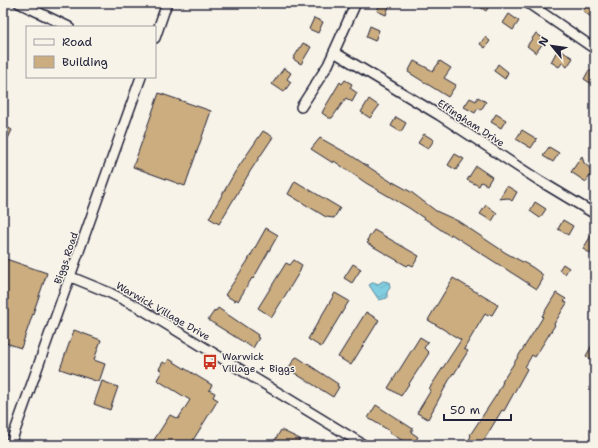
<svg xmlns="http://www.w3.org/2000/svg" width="598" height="448" viewBox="0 0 598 448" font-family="'Shantell Sans',sans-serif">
  <defs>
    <pattern id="water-waves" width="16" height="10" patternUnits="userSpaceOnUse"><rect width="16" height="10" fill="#81cee0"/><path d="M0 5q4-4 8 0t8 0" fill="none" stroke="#6fb1c1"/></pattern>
  </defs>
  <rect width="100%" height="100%" fill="#f7f3e8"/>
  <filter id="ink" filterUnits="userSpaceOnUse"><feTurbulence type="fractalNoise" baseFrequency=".025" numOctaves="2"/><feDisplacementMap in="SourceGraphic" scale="8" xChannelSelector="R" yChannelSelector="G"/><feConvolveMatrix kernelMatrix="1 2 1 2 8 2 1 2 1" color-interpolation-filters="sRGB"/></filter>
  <g filter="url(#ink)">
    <!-- water -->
    <polygon fill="url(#water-waves)" stroke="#5b899e" points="383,281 389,282 390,288 387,292 387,298 379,300 369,285 374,282 378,284"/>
    <!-- building -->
    <g fill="#cbad7f" stroke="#22223b">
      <polygon points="380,3 390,3 386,15 377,11"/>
      <polygon points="474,3 491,3 486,11"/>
      <polygon points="589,3 595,7 595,20 583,11"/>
      <polygon points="509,14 519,21 513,30 503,23"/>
      <polygon points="314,18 323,22 318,33 309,29"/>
      <polygon points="370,26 379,30 375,41 366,37"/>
      <polygon points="536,33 545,40 536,53 527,46"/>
      <polygon points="485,37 490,41 485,48 480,44"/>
      <polygon points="303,43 311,47 301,64 293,59"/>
      <polygon points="558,49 573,58 567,67 562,63 559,67 551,62"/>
      <polygon points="414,61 433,71 440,61 451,68 444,78 456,85 448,97 408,72"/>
      <polygon points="498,64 508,72 505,79 494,71"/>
      <polygon points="284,68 291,73 287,79 291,82 284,92 272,84"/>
      <polygon points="589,70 595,74 595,86 584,79"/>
      <polygon points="345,80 352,84 350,88 357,93 352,102 346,98 332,118 329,118 322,113 324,109 340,82 342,84"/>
      <polygon points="159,93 211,111 185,186 133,167"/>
      <polygon points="478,97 486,102 481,110 478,108 475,113 464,107 470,98 476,101"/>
      <polygon points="369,99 379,106 370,118 361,112"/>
      <polygon points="496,114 506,120 501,128 491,122"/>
      <polygon points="396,117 406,123 401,132 391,126"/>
      <polygon points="3,125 12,130 3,149"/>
      <polygon points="522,130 537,139 531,148 516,139"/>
      <polygon points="263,131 273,137 251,170 219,224 209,218 235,172"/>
      <polygon points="424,134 434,140 428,149 418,143"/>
      <polygon points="320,138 352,156 393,183 393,182 411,192 436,211 458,221 506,253 532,267 543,275 541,278 543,279 537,289 462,241 451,234 450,236 409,208 366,183 334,161 333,163 311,149"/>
      <polygon points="549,147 559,153 553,162 543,156"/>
      <polygon points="455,154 464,159 456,170 448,165"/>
      <polygon points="582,156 584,163 593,171 586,182 571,172"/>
      <polygon points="476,166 492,177 487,185 481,182 479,186 467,180"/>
      <polygon points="295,181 340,208 334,218 326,217 288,194"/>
      <polygon points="507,186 517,192 512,201 508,198 499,199"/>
      <polygon points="535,202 546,209 540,218 530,211"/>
      <polygon points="486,205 497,213 492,221 480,214"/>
      <polygon points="563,220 573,226 568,235 558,229"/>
      <polygon points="266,228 278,235 253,279 252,278 238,301 236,299 235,301 225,295 247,262"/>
      <polygon points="595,229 595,256 583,249"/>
      <polygon points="374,230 419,256 413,266 409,264 407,266 367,243 369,241 367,240"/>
      <polygon points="3,258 47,273 21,348 3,342"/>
      <polygon points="294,260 302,265 300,271 272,317 258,308 286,263 290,265"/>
      <polygon points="353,264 361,269 352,283 344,278"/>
      <polygon points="563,264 569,268 565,274 559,270"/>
      <polygon points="453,278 498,305 492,315 489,314 488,316 485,314 464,349 468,351 454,374 453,373 428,419 417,413 431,390 429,389 461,340 428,320"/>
      <polygon points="335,293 349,301 321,347 308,339"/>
      <polygon points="556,293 566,299 564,301 567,303 554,324 555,325 535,357 532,355 525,367 527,369 504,411 502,410 481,445 466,445 471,436 470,435 497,394 503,382 502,382 540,322 543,317 542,316"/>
      <polygon points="218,308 258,335 257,337 259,338 253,348 208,320 215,310 216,311"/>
      <polygon points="366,312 379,320 351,365 338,357"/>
      <polygon points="74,330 101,340 94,360 105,364 99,382 60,369"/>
      <polygon points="420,337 428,342 424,348 429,353 401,396 388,388"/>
      <polygon points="595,340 595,362 586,356"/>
      <polygon points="297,357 338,384 337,386 339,387 333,397 288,369 295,358"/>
      <polygon points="169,359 212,385 209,390 215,393 213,397 218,400 190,445 156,445 152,443 170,415 178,419 190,400 157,380 162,371 159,369 163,362 166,364"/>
      <polygon points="102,381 118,387 110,410 94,404"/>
      <polygon points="376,405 413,429 411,432 418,437 413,445 410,445 390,433 390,431 368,418"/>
      <polygon points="281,430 300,439 296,445 272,445"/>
    </g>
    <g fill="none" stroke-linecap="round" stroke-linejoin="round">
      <defs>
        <g id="minor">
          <polyline points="19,3 69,27"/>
          <polyline points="528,3 595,49"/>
          <polyline points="155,38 167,3"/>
          <polyline points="334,52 439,115 540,181 595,214"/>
          <polyline points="301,107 328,65 356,3"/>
          <polyline points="71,277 110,293 138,307 364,445"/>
          <polyline points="10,445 141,77"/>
        </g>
      </defs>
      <!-- minor casing -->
      <use href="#minor" stroke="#22223b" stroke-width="12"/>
      <!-- minor -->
      <use href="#minor" stroke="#f7f3e8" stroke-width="9"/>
    </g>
  </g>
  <!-- icons -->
  <defs>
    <symbol id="bus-bare" viewBox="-9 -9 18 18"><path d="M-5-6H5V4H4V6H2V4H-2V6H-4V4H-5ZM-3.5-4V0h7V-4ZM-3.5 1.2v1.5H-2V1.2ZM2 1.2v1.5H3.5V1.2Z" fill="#c8321e" stroke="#f7f3e8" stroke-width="2.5" paint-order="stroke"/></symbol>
  </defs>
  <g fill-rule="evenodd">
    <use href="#bus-bare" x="199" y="351" width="22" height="22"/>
  </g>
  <g text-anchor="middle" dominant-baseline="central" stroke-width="3" stroke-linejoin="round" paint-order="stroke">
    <!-- street labels -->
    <g font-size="10" fill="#22223b" stroke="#f7f3e8">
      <text transform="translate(471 123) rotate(33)">Effingham Drive</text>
      <text transform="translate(66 258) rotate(-71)">Biggs Road</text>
      <text transform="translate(163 311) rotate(30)">Warwick Village Drive</text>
    </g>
    <!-- poi labels -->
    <g font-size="10" fill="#22223b" stroke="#f7f3e8" text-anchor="start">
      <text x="222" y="356">Warwick<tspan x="222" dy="12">Village + Biggs</tspan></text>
    </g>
  </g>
  <!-- margin -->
  <rect width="598" height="448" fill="none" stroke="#f7f3e8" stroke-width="16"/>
  <rect x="8" y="8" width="582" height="432" fill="none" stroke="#22223b" stroke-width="1.5" filter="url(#ink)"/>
  <!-- legend -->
  <rect x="26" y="26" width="130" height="52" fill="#f7f3e8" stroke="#a29fa3"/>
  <rect x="34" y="39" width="20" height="6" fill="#f7f3e8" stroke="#a29fa3"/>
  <text x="62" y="46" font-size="12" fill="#22223b">Road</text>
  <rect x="34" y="56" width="20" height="12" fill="#cbad7f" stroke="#a29fa3"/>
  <text x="62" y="66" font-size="12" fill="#22223b">Building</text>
  <!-- north arrow -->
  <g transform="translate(552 46) rotate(299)" stroke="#f7f3e8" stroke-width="3" paint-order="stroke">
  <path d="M0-3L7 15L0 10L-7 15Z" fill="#22223b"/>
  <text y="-6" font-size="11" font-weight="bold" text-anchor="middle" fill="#22223b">N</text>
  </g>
  <!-- scale -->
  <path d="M444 414v6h67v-6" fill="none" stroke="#22223b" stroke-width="2"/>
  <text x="450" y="414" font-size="12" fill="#22223b" stroke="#f7f3e8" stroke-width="3" paint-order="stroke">50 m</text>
</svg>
